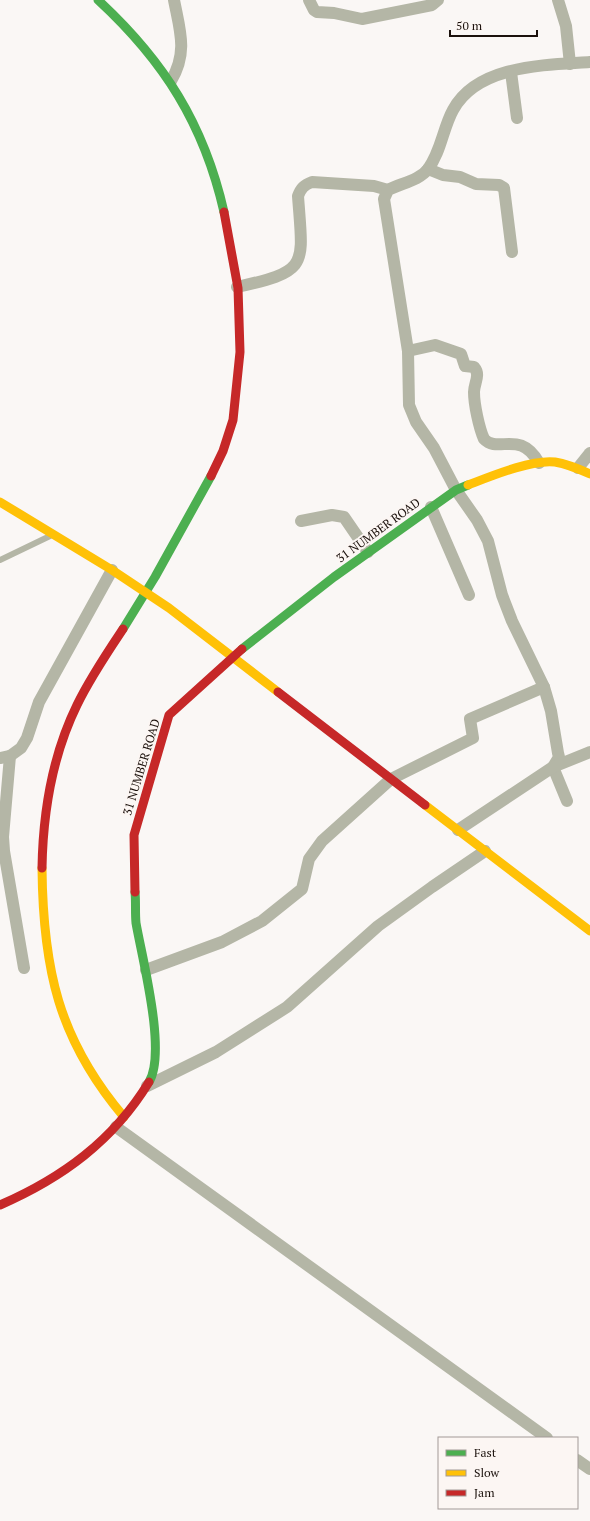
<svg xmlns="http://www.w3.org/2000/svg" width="590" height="1521" viewBox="0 0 590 1521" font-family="'PT Serif',serif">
  <rect width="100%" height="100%" fill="#faf7f5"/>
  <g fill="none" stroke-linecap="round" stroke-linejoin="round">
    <!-- lane -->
    <polyline stroke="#b4b6a6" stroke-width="6" points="0,560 50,536"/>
    <!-- street -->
    <g stroke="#b4b6a6" stroke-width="12">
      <polyline points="309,0 314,10 317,12 334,13 362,19 432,5 438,0"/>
      <polyline points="558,0 566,26 570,64"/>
      <polyline points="511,72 517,118"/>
      <path d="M171 81C188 52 180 31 174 0"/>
      <polyline points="428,169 443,175 460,177 476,184 499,185 504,188 512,252"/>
      <path d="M237 287C310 271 303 266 298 196 301 188 304 185 312 182L374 186 388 190"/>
      <path d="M408 351 435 345 461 354 465 366 474 367C481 375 474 383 474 392 474 404 479 428 484 439 498 454 520 429 539 463"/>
      <polyline points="578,468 590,453"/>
      <polyline points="431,507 469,595"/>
      <polyline points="301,521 332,515 344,517 368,552"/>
      <polyline points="10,756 3,837 4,851 24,968"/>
      <polyline points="0,758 10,756 21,748 27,738 39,702 112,570"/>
      <path d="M567 801 553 767 559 757 558 753 551 711 544 687 512 621 502 595 488 541 477 520 456 490 434 448 416 422 409 405 408 351 384 199 388 190C401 183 419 181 428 169 441 152 443 128 453 110 477 65 545 65 590 62"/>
      <polyline points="458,830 553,767 590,752"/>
      <polyline points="146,970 222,942 262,921 302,889 309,859 322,841 391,779 473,738 470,719 544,687"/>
      <polyline points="147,1086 216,1052 287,1007 378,926 432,887 485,851"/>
      <polyline points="116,1127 547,1438"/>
      <polyline points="577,1460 590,1469"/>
    </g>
    <!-- fast -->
    <g stroke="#4caf50" stroke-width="9">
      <path d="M98 0C164 61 204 124 224 212"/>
      <polyline points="123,629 155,577 211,476"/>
      <polyline points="242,649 334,577 456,490 468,485"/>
      <path d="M135 892C136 902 135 913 136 923 142 958 167 1052 149 1082"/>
    </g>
    <!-- slow -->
    <g stroke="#ffc107" stroke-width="9">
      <path d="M468 485C489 477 532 459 555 462 567 464 579 469 590 474"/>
      <polyline points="0,502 112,570 169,608 278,692"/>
      <polyline points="425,805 590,931"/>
      <path d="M42 868C43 968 58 1039 124 1117"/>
    </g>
    <!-- jam -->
    <g stroke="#c62828" stroke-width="9">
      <polyline points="211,476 223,451 233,420 240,352 238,288 224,212"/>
      <polyline points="278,692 425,805"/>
      <path d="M42 868C43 811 52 756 77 705 90 678 107 653 123 629"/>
      <polyline points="135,892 134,835 169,715 242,649"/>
      <path d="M0 1205C62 1178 113 1141 149 1082"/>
    </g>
  </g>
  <g text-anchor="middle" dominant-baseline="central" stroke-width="4" stroke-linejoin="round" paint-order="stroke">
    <!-- street labels -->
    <g font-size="12" fill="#1b110c" stroke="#fcf6f3">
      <text transform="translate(378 530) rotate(-36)">31 NUMBER ROAD</text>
      <text transform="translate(141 767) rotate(-73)">31 NUMBER ROAD</text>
    </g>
  </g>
  <!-- legend -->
  <rect x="438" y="1437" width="140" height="72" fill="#fcf6f3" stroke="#a29a97"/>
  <rect x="446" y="1450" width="20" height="6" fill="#4caf50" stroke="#a29a97"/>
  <text x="474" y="1457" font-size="12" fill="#1b110c">Fast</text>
  <rect x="446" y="1470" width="20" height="6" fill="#ffc107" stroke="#a29a97"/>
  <text x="474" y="1477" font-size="12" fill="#1b110c">Slow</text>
  <rect x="446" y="1490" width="20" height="6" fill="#c62828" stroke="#a29a97"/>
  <text x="474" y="1497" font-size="12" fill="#1b110c">Jam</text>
  <!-- scale -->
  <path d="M450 30v6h87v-6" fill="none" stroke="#1b110c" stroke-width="2"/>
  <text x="456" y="30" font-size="12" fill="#1b110c" stroke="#fcf6f3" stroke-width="3" paint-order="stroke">50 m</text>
</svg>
